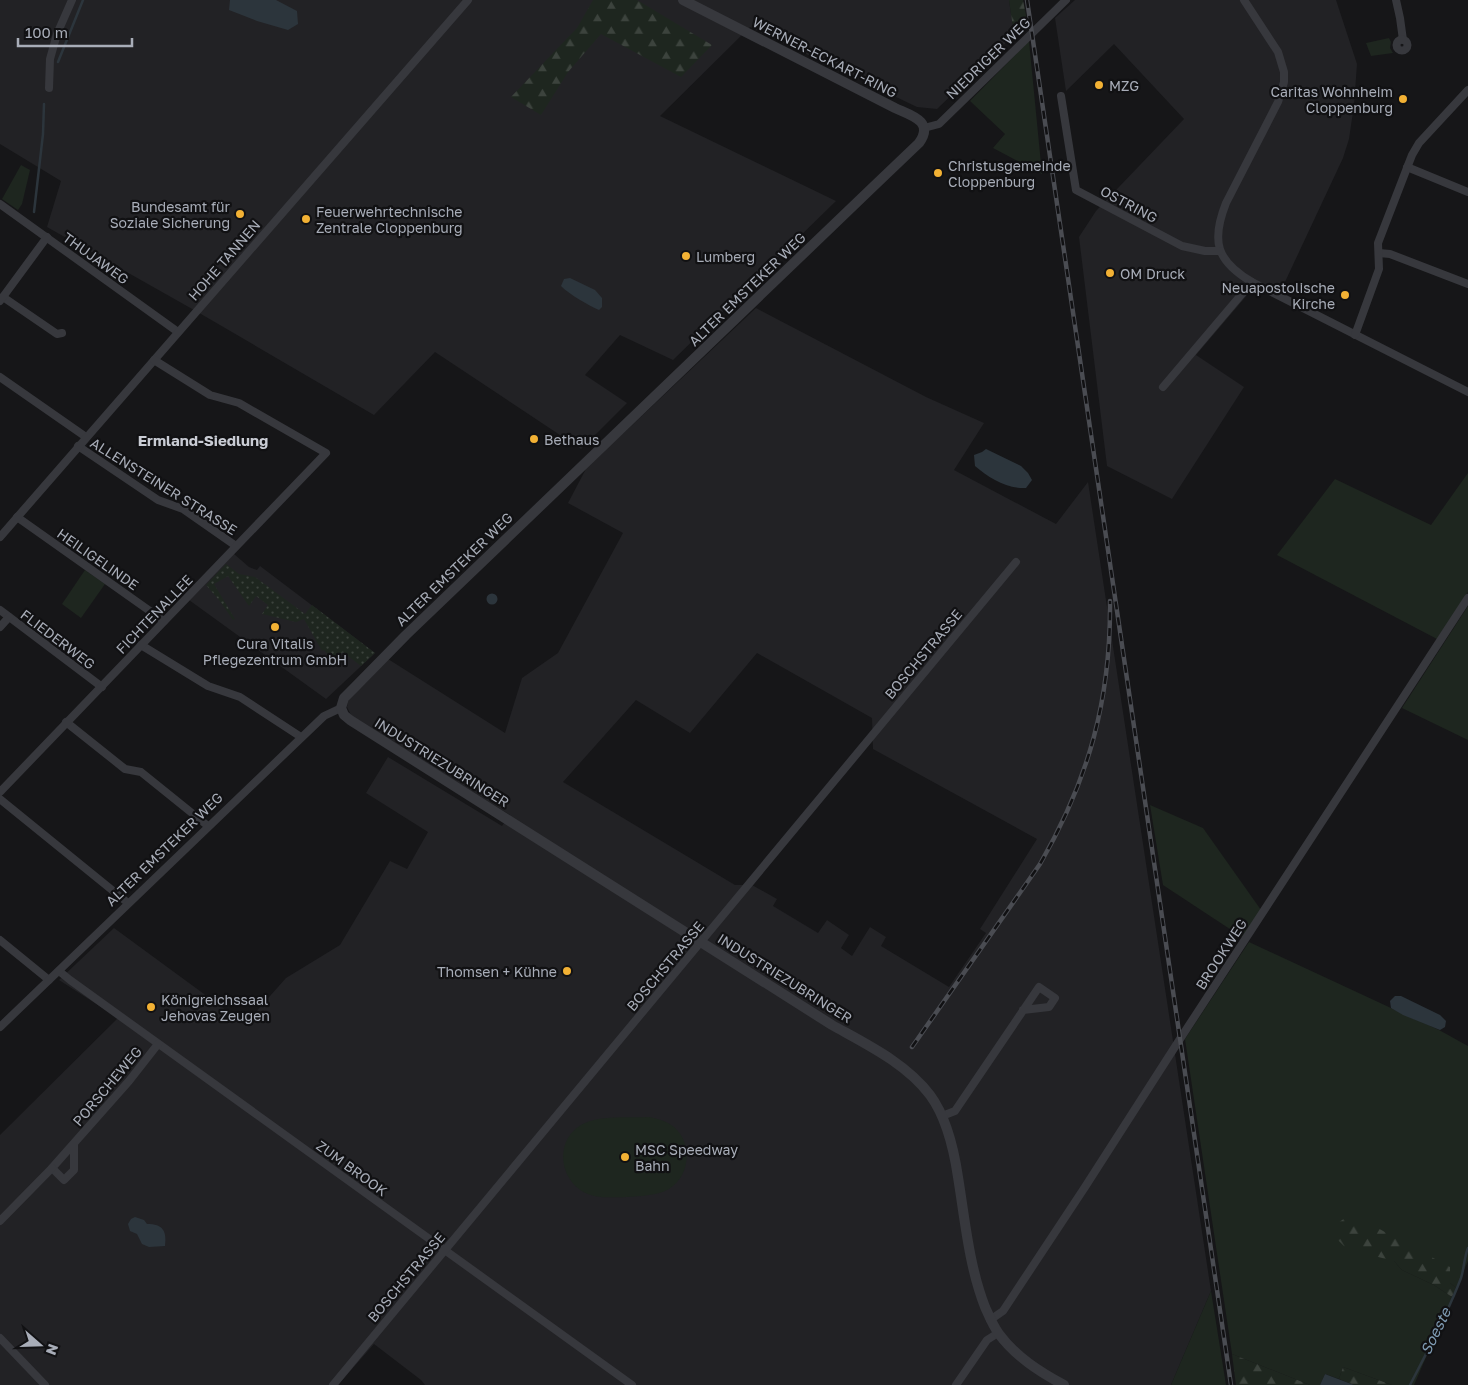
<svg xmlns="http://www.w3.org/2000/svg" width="1468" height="1385" viewBox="0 0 1468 1385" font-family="'Golos Text',sans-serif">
  <defs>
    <pattern id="forest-firs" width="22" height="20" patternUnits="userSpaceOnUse" patternTransform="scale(1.25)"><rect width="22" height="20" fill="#1e261f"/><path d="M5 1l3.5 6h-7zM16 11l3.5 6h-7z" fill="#3c433d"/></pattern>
    <pattern id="garden-dots" width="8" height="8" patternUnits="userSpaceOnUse" patternTransform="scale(1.25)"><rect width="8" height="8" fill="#1e261f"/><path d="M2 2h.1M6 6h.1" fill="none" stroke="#3c433d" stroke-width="1.8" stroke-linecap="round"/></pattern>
  </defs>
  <rect width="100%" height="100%" fill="#161618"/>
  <!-- built -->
  <g fill="#222225" fill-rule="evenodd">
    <polygon points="0,0 1009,0 1014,35 937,109 917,107 750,27 660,116 836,201 673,360 620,335 585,375 627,403 581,449 435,352 374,415 201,314 47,227 61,181 0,144"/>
    <polygon points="1075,0 1336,0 1357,64 1354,105 1349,139 1343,158 1277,299 1254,287 1196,355 1244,387 1172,499 1107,466 1079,237 1096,211 1184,119 1114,44 1066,91 1055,18"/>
    <path d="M756 308 926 397 984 423 954 470 1056 524 1088 482 1211 1291 1171 1385H425L421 1380 374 1344 338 1385H0V1135L118 1018 59 980 114 928 245 1024 286 978 340 945 390 861 407 869 428 832 366 793 388 757 502 826 510 815 352 717 347 707 349 697 388 659 505 733 522 678 558 653 623 533 568 503 588 465 629 428ZM757 653 872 718 873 749 1037 839 980 929 986 933 949 987 881 946 886 937 870 927 852 956 841 948 849 935 827 920 818 933 773 906 777 899 752 885H735L563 782 636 700 690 733Z"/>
    <polygon points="234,554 249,567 257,570 260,566 375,653 326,699 189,600"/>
  </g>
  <!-- green -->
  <g fill="#1e261f">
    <polygon points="1389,38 1391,42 1390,48 1393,53 1371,56 1366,43"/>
    <polygon points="1029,41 1042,174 993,148 1005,134 970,101"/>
    <polygon points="21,165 30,170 22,204 18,210 2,199"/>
    <polygon points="1468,473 1468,592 1437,639 1277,555 1335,479 1431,525"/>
    <polygon points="85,570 105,584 81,618 62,604"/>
    <polygon points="1468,606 1468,740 1402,708"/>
    <polygon points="1150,805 1203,828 1261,910 1242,937 1163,885"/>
    <path d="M1249 942 1391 1008C1407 1017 1423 1022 1439 1030 1449 1035 1458 1041 1468 1046V1261L1456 1288 1450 1283 1394 1261 1402 1270 1434 1285 1452 1297 1414 1385H1392L1343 1367 1339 1379 1325 1374 1320 1385H1310L1232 1354 1185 1039Z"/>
    <path d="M649 1117C658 1119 667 1121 674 1127 694 1144 690 1180 665 1191 653 1197 615 1198 601 1197 560 1194 549 1139 585 1123 602 1115 630 1118 649 1117Z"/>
    <polygon points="1211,1291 1226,1385 1171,1385"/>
  </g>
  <!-- forest -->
  <g fill="url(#forest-firs)">
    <polygon points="593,0 637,0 712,45 681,77 601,34 568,72 541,115 511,97 577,28"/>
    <polygon points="1009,0 1023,0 1027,21 1014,35"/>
    <polygon points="1345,1218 1372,1225 1450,1267 1450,1283 1456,1288 1452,1297 1434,1285 1402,1270 1394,1261 1347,1249 1332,1234 1335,1225"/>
    <polygon points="1232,1354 1310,1385 1236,1385"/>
    <polygon points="1343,1367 1392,1385 1354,1385 1339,1379"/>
  </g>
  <!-- garden -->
  <polygon fill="url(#garden-dots)" points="226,564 239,574 255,577 305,614 312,605 375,653 361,666 343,652 334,661 324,650 322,651 304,619 296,622 262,614 268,605 256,596 249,606 228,576 214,584 235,619 233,620 219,600 206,585"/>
  <!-- water -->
  <g fill="#2c353c">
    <polygon points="230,0 276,0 297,11 298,24 288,30 257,21 229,10"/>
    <path d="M570 278 595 290 602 298V307L599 310C588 305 570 295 561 286L564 279Z"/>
    <path d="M986 449 1021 466 1028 473 1032 480 1026 488C1007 489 989 478 975 466L974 455 982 452Z"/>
    <circle cx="492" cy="599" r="5.5"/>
    <polygon points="1395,996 1401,996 1440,1015 1446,1021 1445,1027 1440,1030 1403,1015 1391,1008 1390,1001"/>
    <path d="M135 1217 144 1220 147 1224C163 1224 167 1231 165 1246L149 1247 142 1244 137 1234 130 1231 128 1224 131 1219Z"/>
    <polygon points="1325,1374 1354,1385 1320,1385"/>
  </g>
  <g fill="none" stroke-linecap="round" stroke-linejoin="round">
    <!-- stream -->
    <g stroke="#2c353c" stroke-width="2.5">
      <polyline points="58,62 83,0"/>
      <polyline points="34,212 43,134 44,104"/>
      <path d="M1410 1385C1428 1350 1447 1315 1461 1278 1464 1269 1464 1258 1468 1248"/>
    </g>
    <!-- minor -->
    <g stroke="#37383d" stroke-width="8">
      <path d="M1244 0 1278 52 1284 72V82L1278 102 1226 203C1211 241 1216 261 1252 282L1468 392"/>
      <polyline points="1396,0 1400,18 1403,40"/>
      <circle cx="1402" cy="45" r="5.5"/>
      <polyline points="49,88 50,59 57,34 72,0"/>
      <polyline points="1061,96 1076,190 1182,246 1205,251 1219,251"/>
      <polyline points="924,128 939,124 1066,0"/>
      <polyline points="1407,167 1468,192"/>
      <polyline points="0,204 178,332"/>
      <polyline points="1379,253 1390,254 1468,284"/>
      <polyline points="3,297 57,334 62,333"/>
      <polyline points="0,301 47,237"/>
      <polyline points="1355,335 1379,269 1378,243 1412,155 1419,143 1468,90"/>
      <polyline points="0,377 86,437"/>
      <polyline points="1163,387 1252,282"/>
      <polyline points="78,446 158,500 183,509 236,546"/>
      <polyline points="17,517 164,621"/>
      <polyline points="0,537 468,0"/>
      <polyline points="0,610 102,687"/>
      <polyline points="0,627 9,617"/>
      <polyline points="141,645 208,686 240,697 301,737"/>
      <polyline points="66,722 125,769 141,772 208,826"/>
      <polyline points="0,792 326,453 239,403 210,395 154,360"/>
      <polyline points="0,799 128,903"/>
      <polyline points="0,940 49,980"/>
      <polyline points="59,971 70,980 632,1385"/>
      <polyline points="0,1027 324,716 341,708"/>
      <polyline points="942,1116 955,1111 1039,987 1055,998 1049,1007 1023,1010"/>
      <polyline points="74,1144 74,1170 64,1180 52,1168 129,1081 158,1044"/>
      <polyline points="0,1221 52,1168"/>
      <polyline points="990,1320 1003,1311 1085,1187 1180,1039 1468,598"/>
      <polyline points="0,1338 45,1385"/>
      <polyline points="333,1385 1016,562"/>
      <polyline points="956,1385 987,1340 998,1333"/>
    </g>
    <!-- tertiary -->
    <path stroke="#37383d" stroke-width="10" d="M683 0 895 108C910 115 935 121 919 143L875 185 406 635 353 689 344 698 341 708 344 715 350 720 832 1025C866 1044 906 1063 930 1095 947 1118 954 1150 958 1177 965 1220 969 1266 985 1307 989 1316 993 1326 999 1334 1016 1357 1040 1372 1064 1385"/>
    <defs>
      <g id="rail">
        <polyline points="1027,0 1231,1385"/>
        <path d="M912 1047 1040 864C1089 779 1111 699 1110 601"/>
      </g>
    </defs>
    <!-- rail casing -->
    <use href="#rail" stroke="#4a4c52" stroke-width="4.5"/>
    <!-- rail -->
    <use href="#rail" stroke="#111113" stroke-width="2.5" stroke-dasharray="8" stroke-linecap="butt"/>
  </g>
  <!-- markers -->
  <g fill="#f2b134" stroke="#111113" stroke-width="2">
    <circle cx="1099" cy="85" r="5"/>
    <circle cx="1403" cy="99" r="5"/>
    <circle cx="938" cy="173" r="5"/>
    <circle cx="240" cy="214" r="5"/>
    <circle cx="306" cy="219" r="5"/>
    <circle cx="686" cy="256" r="5"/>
    <circle cx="1110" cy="273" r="5"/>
    <circle cx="1345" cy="295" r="5"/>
    <circle cx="534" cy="439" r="5"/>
    <circle cx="275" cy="627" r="5"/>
    <circle cx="567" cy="971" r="5"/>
    <circle cx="151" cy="1007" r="5"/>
    <circle cx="625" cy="1157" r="5"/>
  </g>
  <g text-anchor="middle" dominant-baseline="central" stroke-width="4.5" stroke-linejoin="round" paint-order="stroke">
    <!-- street labels -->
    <g font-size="14" fill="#a8adb8" stroke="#111113">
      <text transform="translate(825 57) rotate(27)">WERNER-ECKART-RING</text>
      <text transform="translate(988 58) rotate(-44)">NIEDRIGER WEG</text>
      <text transform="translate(1129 204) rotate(28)">OSTRING</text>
      <text transform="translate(96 258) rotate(36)">THUJAWEG</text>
      <text transform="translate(224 260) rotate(-49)">HOHE TANNEN</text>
      <text transform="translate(747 289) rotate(-44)">ALTER EMSTEKER WEG</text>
      <text transform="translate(164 486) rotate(32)">ALLENSTEINER STRASSE</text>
      <text transform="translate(98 559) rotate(35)">HEILIGELINDE</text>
      <text transform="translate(454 569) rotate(-44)">ALTER EMSTEKER WEG</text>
      <text transform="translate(154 614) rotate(-46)">FICHTENALLEE</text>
      <text transform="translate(58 639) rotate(37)">FLIEDERWEG</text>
      <text transform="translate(923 654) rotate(-50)">BOSCHSTRASSE</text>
      <text transform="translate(442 762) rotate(32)">INDUSTRIEZUBRINGER</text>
      <text transform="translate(164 849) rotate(-44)">ALTER EMSTEKER WEG</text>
      <text transform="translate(1221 954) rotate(-57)">BROOKWEG</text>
      <text transform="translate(665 966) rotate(-50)">BOSCHSTRASSE</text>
      <text transform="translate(785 978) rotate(32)">INDUSTRIEZUBRINGER</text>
      <text transform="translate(107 1086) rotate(-50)">PORSCHEWEG</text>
      <text transform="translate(352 1168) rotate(36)">ZUM BROOK</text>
      <text transform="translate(406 1277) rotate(-50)">BOSCHSTRASSE</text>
    </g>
    <!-- poi labels -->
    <g font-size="14" fill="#a8adb8" stroke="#111113" text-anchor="start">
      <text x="1109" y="85">MZG</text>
      <text x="1393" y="91" text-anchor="end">Caritas Wohnheim<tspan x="1393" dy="16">Cloppenburg</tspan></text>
      <text x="948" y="165">Christusgemeinde<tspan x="948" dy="16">Cloppenburg</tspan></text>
      <text x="230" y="206" text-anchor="end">Bundesamt für<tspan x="230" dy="16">Soziale Sicherung</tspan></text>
      <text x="316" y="211">Feuerwehrtechnische<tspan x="316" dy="16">Zentrale Cloppenburg</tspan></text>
      <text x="696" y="256">Lumberg</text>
      <text x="1120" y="273">OM Druck</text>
      <text x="1335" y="287" text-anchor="end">Neuapostolische<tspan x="1335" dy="16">Kirche</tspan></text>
      <text x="544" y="439">Bethaus</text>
      <text x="275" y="643" text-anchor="middle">Cura Vitalis<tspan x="275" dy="16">Pflegezentrum GmbH</tspan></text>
      <text x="557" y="971" text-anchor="end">Thomsen + Kühne</text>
      <text x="161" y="999">Königreichssaal<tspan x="161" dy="16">Jehovas Zeugen</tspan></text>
      <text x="635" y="1149">MSC Speedway<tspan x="635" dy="16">Bahn</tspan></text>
    </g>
    <!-- neighbourhood labels -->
    <g font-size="15" font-weight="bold" fill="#c9ccd4" stroke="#111113">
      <text x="203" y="440">Ermland-Siedlung</text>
    </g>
    <!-- water labels -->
    <g font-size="15" font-style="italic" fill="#7f9bb3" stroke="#111113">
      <text transform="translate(1435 1331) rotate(-64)">Soeste</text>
    </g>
  </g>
  <!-- north arrow -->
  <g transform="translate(40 1345) rotate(110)" stroke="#111113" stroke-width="4" paint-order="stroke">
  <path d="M0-4L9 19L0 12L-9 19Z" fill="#a8adb8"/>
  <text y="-8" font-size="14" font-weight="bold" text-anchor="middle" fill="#a8adb8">N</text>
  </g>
  <!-- scale -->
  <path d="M18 38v8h114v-8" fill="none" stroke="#a8adb8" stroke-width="2.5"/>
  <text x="25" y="38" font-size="15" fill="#a8adb8" stroke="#111113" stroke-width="4" paint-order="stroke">100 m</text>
</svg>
